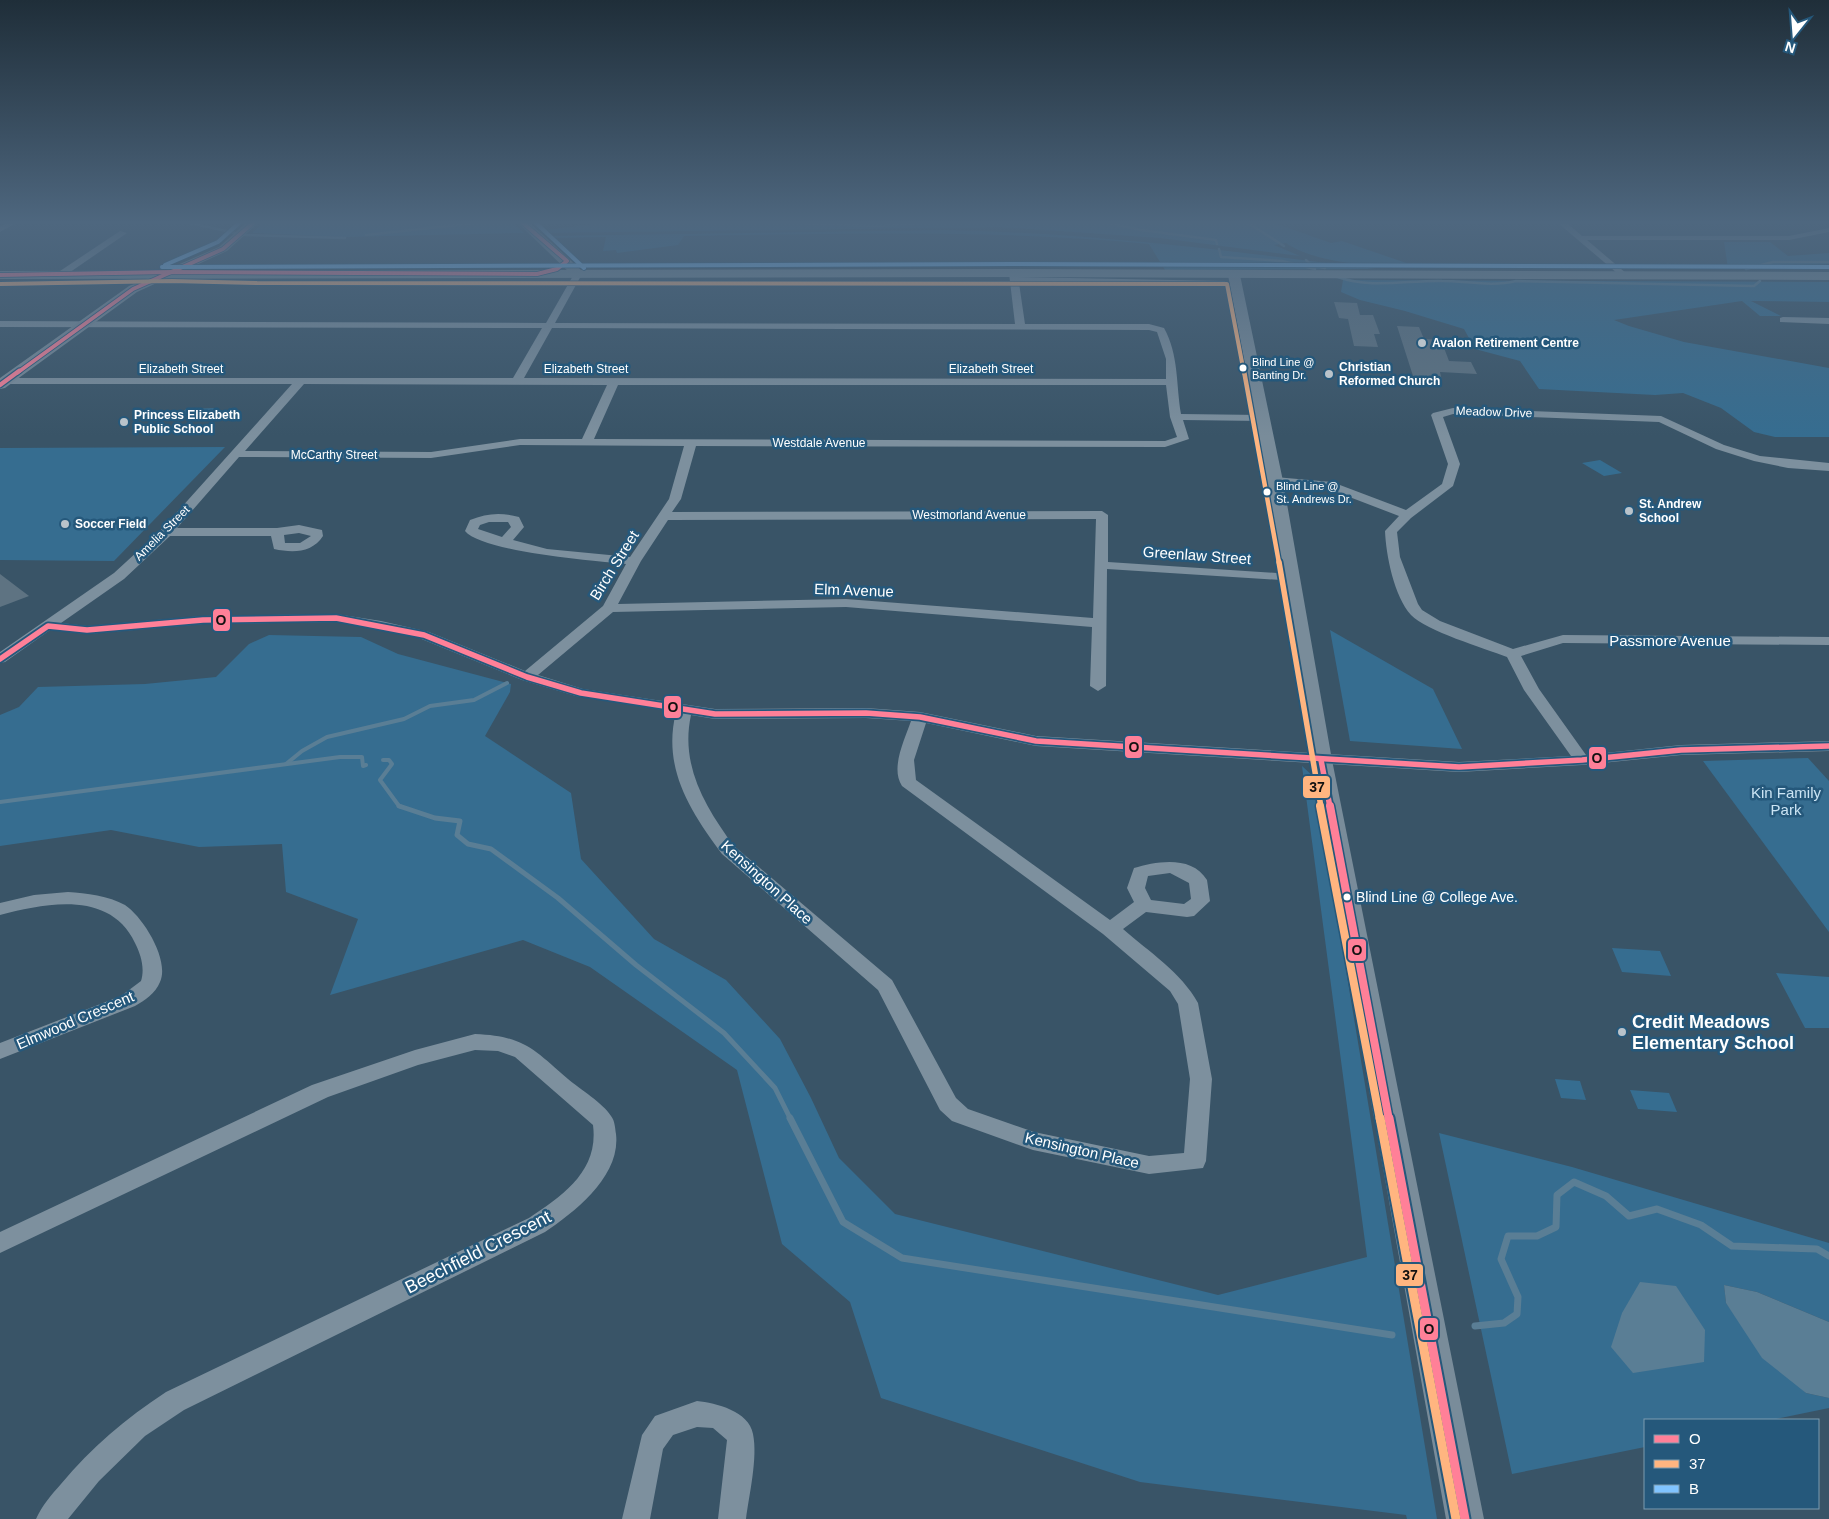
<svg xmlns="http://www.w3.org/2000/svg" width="1829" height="1519" viewBox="0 0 1829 1519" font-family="Arial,sans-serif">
  <rect width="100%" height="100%" fill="#395467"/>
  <!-- green -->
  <g fill="#366d90">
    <polygon points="263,223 512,223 524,233 344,237 252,233"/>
    <path d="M600 223H1274L1331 243 1342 241 1421 268C1385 268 1315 264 1286 243L1274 245 1300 256 1160 238 1000 227 544 233 539 231Z"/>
    <path d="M945 230C1090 233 1232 251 1375 269L1165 270 1149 244C994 229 840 234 684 236L678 245 617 253 616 250 603 251 606 237 549 238 548 236Z"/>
    <polygon points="1724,242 1770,242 1788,256 1829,253 1829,268 1728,268"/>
    <polygon points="1343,280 1829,282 1829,302 1751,301 1781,316 1760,316 1742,301 1614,320 1629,326 1684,342 1829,368 1829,437 1775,437 1754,432 1721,408 1683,393 1655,395 1539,389 1520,361 1475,349 1464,329 1405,311 1360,300 1341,292"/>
    <polygon points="218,408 208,416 177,416 186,409"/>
    <polygon points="225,447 114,561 0,560 0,448"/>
    <polygon points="1600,460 1622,473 1604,476 1582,463"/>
    <polygon points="1330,630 1433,689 1462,749 1350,741"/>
    <polygon points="269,635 361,637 398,654 511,684 510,692 485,736 571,793 581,859 654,939 726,980 780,1039 811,1098 839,1158 895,1214 1218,1295 1367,1257 1302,766 1314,777 1437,1519 1407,1519 1406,1515 1140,1482 881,1398 850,1302 782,1244 737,1070 590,967 523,940 330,995 358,919 286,892 282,844 199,847 111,830 0,846 0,715 19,707 38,687 145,684 216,677 249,644"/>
    <polygon points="1808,758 1829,781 1829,932 1703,761"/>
    <polygon points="1612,948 1660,951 1671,976 1622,972"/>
    <polygon points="1776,973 1829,977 1829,1028 1805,1028"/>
    <polygon points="1555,1079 1580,1081 1586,1100 1561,1098"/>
    <polygon points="1630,1090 1669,1093 1677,1112 1638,1109"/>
    <polygon points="1439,1133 1572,1167 1829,1243 1829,1322 1757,1292 1724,1285 1726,1303 1743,1326 1806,1393 1829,1398 1829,1408 1771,1420 1645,1420 1645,1447 1512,1474"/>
  </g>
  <!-- water -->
  <g fill="#5a7e95">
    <polygon points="1640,1282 1676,1286 1705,1330 1704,1362 1633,1373 1611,1347 1622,1313"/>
    <polygon points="1724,1285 1757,1292 1829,1322 1829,1398 1806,1393 1762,1358 1726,1303"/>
  </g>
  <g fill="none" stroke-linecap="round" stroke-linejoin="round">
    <!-- stream-far3 -->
    <g stroke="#5a7e95" stroke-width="2.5">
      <polyline points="190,223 235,233"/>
      <polyline points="792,223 878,226 927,223"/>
      <polyline points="1108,223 1141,230 1216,240 1217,244"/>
      <polyline points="1248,223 1284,246"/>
      <polyline points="245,235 345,238"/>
      <polyline points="366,235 475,223"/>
      <polyline points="1219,249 1221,257 1282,261 1315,269"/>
      <polyline points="1306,260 1311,265 1325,268"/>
      <polyline points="1746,269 1773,262 1829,262"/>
      <path d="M1338 277C1370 289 1409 280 1442 281 1467 281 1491 287 1516 281L1754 286 1760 281"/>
    </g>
    <!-- stream-far2 -->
    <g stroke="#5a7e95" stroke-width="4">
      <polyline points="383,760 389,760 392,764 380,780 399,806 402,807"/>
      <polyline points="286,764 302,751 327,737 404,719 430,706 474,700 507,683"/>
      <polyline points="0,802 340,757 362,757 363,766 366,765"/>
    </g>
    <!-- stream-far1 -->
    <polyline stroke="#5a7e95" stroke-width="5" points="399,806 435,818 460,821 457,835 468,844 491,849 558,898 636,965 724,1033 775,1088 791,1120"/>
    <!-- stream -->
    <g stroke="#5a7e95" stroke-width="7">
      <polyline points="790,1118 843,1222 902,1258 1392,1335"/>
      <polyline points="1475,1326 1504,1323 1517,1314 1518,1297 1501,1259 1508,1236 1537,1236 1556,1227 1557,1195 1574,1182 1606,1196 1629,1216 1657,1209 1701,1225 1732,1246 1817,1249 1829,1256"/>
    </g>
  </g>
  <!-- building -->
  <g fill="#5e7382">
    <polygon points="1334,302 1357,303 1360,315 1373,315 1380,334 1374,334 1378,347 1354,346 1348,319 1339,318"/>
    <polygon points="1397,326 1419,327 1424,339 1441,340 1449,361 1471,362 1477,374 1440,372 1442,381 1414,379"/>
    <polygon points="0,574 29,596 0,607"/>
  </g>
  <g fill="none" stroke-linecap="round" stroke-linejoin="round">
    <!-- street -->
    <g fill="#7d909e" fill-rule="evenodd">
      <polygon points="6,223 16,223 0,232 0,227"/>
      <polygon points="1558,223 1567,223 1582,236 1789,236 1829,228 1829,232 1789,240 1587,240 1627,274 1628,276 1624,279"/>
      <polygon points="120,231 127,233 63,277 57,277 57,273"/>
      <path d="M1013 270 1016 271 1018 277 1225 281 1226 283 1222 286 1019 283 1025 324H1149L1164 328C1179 355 1176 385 1181 414L1261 415 1267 418 1261 421 1183 420 1189 439 1165 447 696 446 681 499 672 512 1102 511 1108 515V562L1291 574 1298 578 1296 581 1107 569 1106 686 1098 691 1090 686 1092 627 846 607 613 612 538 675 583 689 715 709 866 708 920 712 1036 736 1459 762 1571 756 1524 690 1507 657C1484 648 1426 631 1411 615 1394 596 1386 555 1385 531L1399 516 1326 488 1275 485 1269 481 1275 477 1332 482 1406 510 1442 484 1448 464 1431 415 1433 413 1453 408 1661 416 1724 445 1760 456 1829 463V471L1788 468 1754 461 1716 449 1659 422 1453 414 1443 417 1460 464 1453 486 1411 518 1397 532 1400 557 1418 604 1422 610 1440 621 1513 649 1563 635 1829 637V645L1563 643 1521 656 1539 689 1586 755 1681 745 1829 741V751L1681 755 1582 765 1459 772 1036 746 926 723 914 760 916 780 1110 920 1134 902 1127 888 1134 868C1157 861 1192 855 1207 880L1210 901 1194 916 1187 917 1146 912 1123 929C1149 952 1181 972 1198 1003L1212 1079 1206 1161 1203 1168 1149 1174 1033 1150 952 1121 940 1110 878 990 722 854C690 811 662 768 676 712L576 696 522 680 419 638 336 622 203 624 87 634 50 630 5 662 0 663V652L114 573 162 529 292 384H0V378H513L542 328 0 327V321L546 323 574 274 578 271 582 274 555 323 1015 324 1009 273ZM552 328 1149 330 1157 332 1166 359V379L524 378ZM304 384 607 385 582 439H520L431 452 245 451ZM618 385H1166L1170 417 1177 437 1165 441 594 439ZM520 445 684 446 669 499 630 557 547 549 513 540 524 527 519 517C501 512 487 513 470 520L465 531C482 552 596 561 626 564L603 606 525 671 429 632 381 621 336 614 203 616 87 626 61 623 124 579 170 536H271L274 549C293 553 312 553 323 536L322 530 299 525 277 528H177L239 457 431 458ZM1096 519 1093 618 846 599 618 604 641 561 668 520ZM489 522H508L511 527 502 537 478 529 480 525ZM299 533 311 536 300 543H285L284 535ZM691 715 715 719 866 718 911 721C905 739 890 768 902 786L1103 934 1170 991 1178 1004 1190 1079 1184 1153 1149 1156 1034 1132 968 1109 956 1098 892 980 734 846C705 807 680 765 691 715ZM1170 873 1189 883 1191 899 1184 904 1151 900 1145 888 1148 876Z"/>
      <polygon points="1783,317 1829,318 1829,324 1780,322 1780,318"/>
      <path d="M68 892C86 893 109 896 125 905 143 917 170 960 160 982 155 994 145 1000 135 1006L0 1059V1043L121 996 141 981C145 968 141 955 135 943 110 890 46 903 0 915V903L34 895Z"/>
      <path d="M475 1034C524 1036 533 1049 568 1079 580 1089 603 1103 611 1116 615 1121 615 1128 616 1134 621 1176 575 1212 545 1232L184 1410 145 1436 99 1481 68 1519H36C42 1506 51 1495 61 1484 92 1447 125 1419 166 1392L529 1218C563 1195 599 1171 593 1125L515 1057 498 1051 475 1050 418 1065 328 1097 0 1253V1232L312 1085 415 1050Z"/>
      <path d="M697 1401C716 1403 749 1411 753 1434 758 1458 749 1495 746 1519H718L727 1440 713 1428 697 1427 673 1435 663 1449 650 1519H622L642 1435 655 1416Z"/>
    </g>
    <!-- secondary -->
    <g fill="#798c9a" fill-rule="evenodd">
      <polygon points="246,223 258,223 227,251 137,292 5,388 0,389 0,378 129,286 219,247"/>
      <polygon points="518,223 530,223 582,271 584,274 582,277 574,277"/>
      <polygon points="1234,271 1240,275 1283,481 1332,760 1484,1519 1446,1519 1310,760 1267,481 1228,275"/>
    </g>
    <!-- primary -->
    <polygon fill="#7c909d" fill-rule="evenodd" points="1013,269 1829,272 1829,280 1013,277 0,279 0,271"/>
    <defs>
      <g id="bus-1-far4">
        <polyline points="0,275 172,272 537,274 557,269 567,261 523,223"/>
        <polyline points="17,373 133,289 223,249 253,223"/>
      </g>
      <polyline id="bus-1-far3" points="0,385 19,371"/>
      <g id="bus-1-far2">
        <polyline points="0,659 48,626 87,630 203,620 336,618 424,635 527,677 581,693 715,714 866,713 920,717 1036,741 1459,767 1582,760 1681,750 1829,746"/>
        <polyline points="1321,760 1330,807"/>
      </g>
      <polyline id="bus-1-far1" points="1330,806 1389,1120"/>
      <polyline id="bus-1" points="1389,1118 1465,1519"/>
      <polyline id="bus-2-far4" points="0,284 172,281 257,283 1227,284 1244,373"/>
      <polyline id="bus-2-far3" points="1244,371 1279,563"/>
      <polyline id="bus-2-far2" points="1279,562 1321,807"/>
      <polyline id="bus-2-far1" points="1320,806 1380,1120"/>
      <polyline id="bus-2" points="1380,1118 1456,1519"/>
      <g id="bus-3">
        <polyline points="536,223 584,268"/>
        <polyline points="165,265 218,242 239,223"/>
        <polyline points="162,267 1013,264 1829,267"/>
      </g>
    </defs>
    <!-- bus-1-far4 casing -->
    <use href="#bus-1-far4" stroke="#25587b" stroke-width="5.5"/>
    <!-- bus-1-far3 casing -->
    <use href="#bus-1-far3" stroke="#25587b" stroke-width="7"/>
    <!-- bus-1-far2 casing -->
    <use href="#bus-1-far2" stroke="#25587b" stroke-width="9"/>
    <!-- bus-1-far1 casing -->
    <use href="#bus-1-far1" stroke="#25587b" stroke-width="11"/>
    <!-- bus-1 casing -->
    <use href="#bus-1" stroke="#25587b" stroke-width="13"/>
    <!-- bus-2-far4 casing -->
    <use href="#bus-2-far4" stroke="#25587b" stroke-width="5.5"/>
    <!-- bus-2-far3 casing -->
    <use href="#bus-2-far3" stroke="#25587b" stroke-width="7"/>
    <!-- bus-2-far2 casing -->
    <use href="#bus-2-far2" stroke="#25587b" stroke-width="9"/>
    <!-- bus-2-far1 casing -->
    <use href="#bus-2-far1" stroke="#25587b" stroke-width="11"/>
    <!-- bus-2 casing -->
    <use href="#bus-2" stroke="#25587b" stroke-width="13"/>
    <!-- bus-3 casing -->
    <use href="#bus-3" stroke="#25587b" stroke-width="5.5"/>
    <!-- bus-1-far4 -->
    <use href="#bus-1-far4" stroke="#ff8098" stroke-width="4"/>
    <!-- bus-1-far3 -->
    <use href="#bus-1-far3" stroke="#ff8098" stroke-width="4.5"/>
    <!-- bus-1-far2 -->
    <use href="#bus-1-far2" stroke="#ff8098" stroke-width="5.5"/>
    <!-- bus-1-far1 -->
    <use href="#bus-1-far1" stroke="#ff8098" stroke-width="8"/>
    <!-- bus-1 -->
    <use href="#bus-1" stroke="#ff8098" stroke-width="9"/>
    <!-- bus-2-far4 -->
    <use href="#bus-2-far4" stroke="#ffb580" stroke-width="4"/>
    <!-- bus-2-far3 -->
    <use href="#bus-2-far3" stroke="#ffb580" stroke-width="4.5"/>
    <!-- bus-2-far2 -->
    <use href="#bus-2-far2" stroke="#ffb580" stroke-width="5.5"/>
    <!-- bus-2-far1 -->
    <use href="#bus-2-far1" stroke="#ffb580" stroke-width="8"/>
    <!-- bus-2 -->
    <use href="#bus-2" stroke="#ffb580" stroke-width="9"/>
    <!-- bus-3 -->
    <use href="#bus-3" stroke="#80c4ff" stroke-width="4"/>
  </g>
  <!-- sky -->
  <linearGradient id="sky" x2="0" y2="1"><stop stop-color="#1f2e39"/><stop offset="0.51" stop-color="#4e677f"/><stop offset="1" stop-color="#4e677f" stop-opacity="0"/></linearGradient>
  <rect width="1829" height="436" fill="url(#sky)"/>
  <!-- markers -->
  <g fill="#bac3ca" stroke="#25587b" stroke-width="2">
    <circle cx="1422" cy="343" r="5"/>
    <circle cx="1329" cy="374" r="5"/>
    <circle cx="124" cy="422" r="5"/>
    <circle cx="1629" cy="511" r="5"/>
    <circle cx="65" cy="524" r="5"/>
    <circle cx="1622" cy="1032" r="5"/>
  </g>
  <g fill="#fff" stroke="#25587b" stroke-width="2">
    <circle cx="1243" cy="368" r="4.5"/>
    <circle cx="1267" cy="492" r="4.5"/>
    <circle cx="1347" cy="897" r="4.5"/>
  </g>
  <g text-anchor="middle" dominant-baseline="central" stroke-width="5" stroke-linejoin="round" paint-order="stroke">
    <!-- far-bus labels -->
    <g font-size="11" fill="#fff" stroke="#25587b" text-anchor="start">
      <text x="1252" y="362">Blind Line @<tspan x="1252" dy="13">Banting Dr.</tspan></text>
      <text x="1276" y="486">Blind Line @<tspan x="1276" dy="13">St. Andrews Dr.</tspan></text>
    </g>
    <!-- far-poi labels -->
    <g font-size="12" font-weight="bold" fill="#fff" stroke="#25587b" text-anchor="start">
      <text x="1432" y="343">Avalon Retirement Centre</text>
      <text x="1339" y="367">Christian<tspan x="1339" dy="14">Reformed Church</tspan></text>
      <text x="134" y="415">Princess Elizabeth<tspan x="134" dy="14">Public School</tspan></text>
      <text x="1639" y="504">St. Andrew<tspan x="1639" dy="14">School</tspan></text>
      <text x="75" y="524">Soccer Field</text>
    </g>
    <!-- far-street labels -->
    <g font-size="12" fill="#fff" stroke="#25587b">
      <text x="181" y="369">Elizabeth Street</text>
      <text x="586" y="369">Elizabeth Street</text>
      <text x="991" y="369">Elizabeth Street</text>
      <text transform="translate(1494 412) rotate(2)">Meadow Drive</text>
      <text x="819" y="443">Westdale Avenue</text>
      <text x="334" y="455">McCarthy Street</text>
      <text x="969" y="515">Westmorland Avenue</text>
      <text transform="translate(162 533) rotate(-45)">Amelia Street</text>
    </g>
    <!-- bus labels -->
    <g font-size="14" fill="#fff" stroke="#25587b" text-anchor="start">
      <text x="1356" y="897">Blind Line @ College Ave.</text>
    </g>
    <!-- street labels -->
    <g font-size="15" fill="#fff" stroke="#25587b">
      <text transform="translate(1197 555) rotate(4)">Greenlaw Street</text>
      <text transform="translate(614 565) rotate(-58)">Birch Street</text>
      <text transform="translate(854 590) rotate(2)">Elm Avenue</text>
      <text x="1670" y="640">Passmore Avenue</text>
      <text transform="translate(767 882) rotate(42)">Kensington Place</text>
      <text transform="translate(75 1020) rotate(-23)">Elmwood Crescent</text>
      <text transform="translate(1082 1150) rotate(13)">Kensington Place</text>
    </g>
    <!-- park labels -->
    <g font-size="15" fill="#cbe4f4" stroke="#25587b">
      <text x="1786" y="792">Kin Family<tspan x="1786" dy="17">Park</tspan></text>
    </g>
    <!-- near-poi labels -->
    <g font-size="18" font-weight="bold" fill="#fff" stroke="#25587b" text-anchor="start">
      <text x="1632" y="1022">Credit Meadows<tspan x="1632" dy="21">Elementary School</tspan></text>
    </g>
    <!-- near-street labels -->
    <g font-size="18" fill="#fff" stroke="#25587b">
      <text transform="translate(478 1252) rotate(-27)">Beechfield Crescent</text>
    </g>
  </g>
  <g stroke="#25587b" stroke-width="2">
    <rect x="212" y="608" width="19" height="24" rx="5" fill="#ff8098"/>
    <rect x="663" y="695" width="19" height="24" rx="5" fill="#ff8098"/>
    <rect x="1124" y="735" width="19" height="24" rx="5" fill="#ff8098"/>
    <rect x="1588" y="746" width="19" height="24" rx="5" fill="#ff8098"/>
    <rect x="1302" y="775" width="29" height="24" rx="5" fill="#ffb580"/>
    <rect x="1347" y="938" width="20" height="24" rx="5" fill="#ff8098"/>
    <rect x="1395" y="1263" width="29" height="24" rx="5" fill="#ffb580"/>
    <rect x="1419" y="1317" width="20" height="24" rx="5" fill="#ff8098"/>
  </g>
  <g font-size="14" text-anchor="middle" font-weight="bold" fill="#111">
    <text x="221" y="625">O</text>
    <text x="673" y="712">O</text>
    <text x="1134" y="752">O</text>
    <text x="1597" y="763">O</text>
    <text x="1317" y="792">37</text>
    <text x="1357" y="955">O</text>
    <text x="1410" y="1280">37</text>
    <text x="1429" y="1334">O</text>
  </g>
  <!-- legend -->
  <rect x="1644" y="1419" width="175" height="90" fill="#25587b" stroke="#7c9bb0"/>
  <rect x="1654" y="1435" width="25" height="8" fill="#ff8098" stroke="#7c9bb0"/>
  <text x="1689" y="1444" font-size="15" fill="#ffffff">O</text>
  <rect x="1654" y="1460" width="25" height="8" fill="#ffb580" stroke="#7c9bb0"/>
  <text x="1689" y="1469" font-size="15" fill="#ffffff">37</text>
  <rect x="1654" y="1485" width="25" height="8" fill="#80c4ff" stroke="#7c9bb0"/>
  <text x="1689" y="1494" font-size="15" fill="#ffffff">B</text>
  <!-- north arrow -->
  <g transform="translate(1794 35) rotate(197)" stroke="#25587b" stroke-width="4" paint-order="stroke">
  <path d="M0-4L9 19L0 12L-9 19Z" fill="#ffffff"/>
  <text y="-8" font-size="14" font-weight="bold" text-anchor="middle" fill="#ffffff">N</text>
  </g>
</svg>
